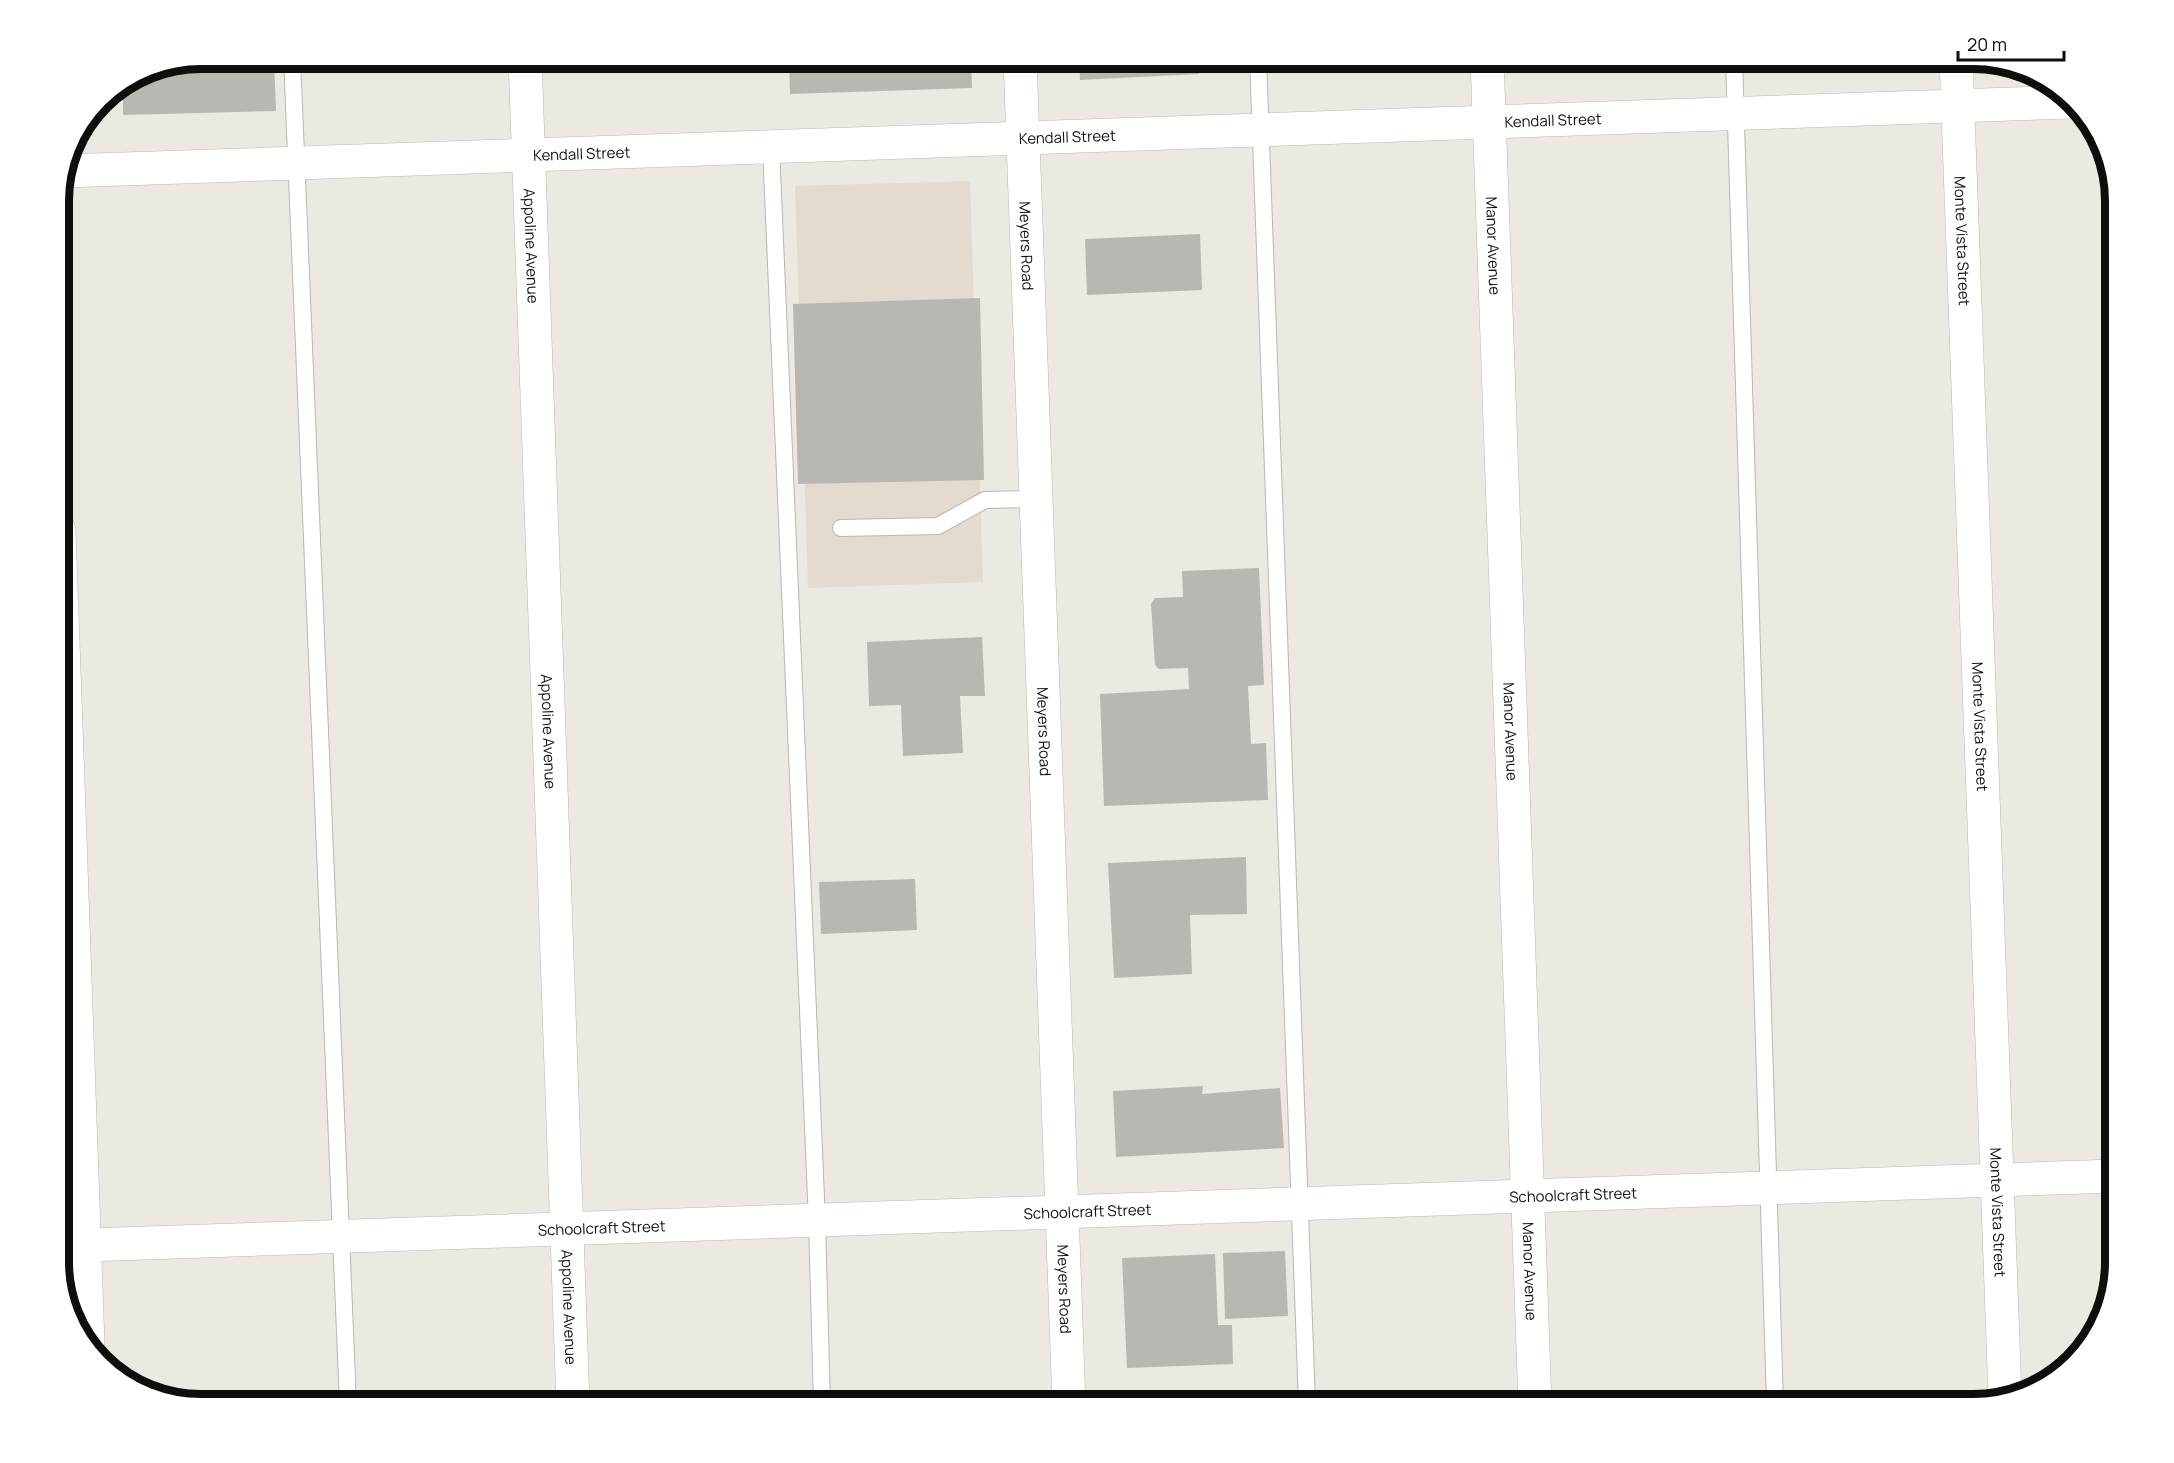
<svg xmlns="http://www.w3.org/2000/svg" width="2174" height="1463" viewBox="0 0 2174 1463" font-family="Manrope,sans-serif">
  <rect width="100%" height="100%" fill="#ece9e3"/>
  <!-- built -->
  <polygon fill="#e3dbcf" points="970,181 983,582 808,588 795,186"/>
  <!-- building -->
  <g fill="#bab6b1">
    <polygon points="274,58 276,111 123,115 123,86 147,69 193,60"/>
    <polygon points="789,58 971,58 972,88 790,94"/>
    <polygon points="1079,58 1198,58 1199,74 1080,80"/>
    <polygon points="1200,234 1202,290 1087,295 1085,239"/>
    <polygon points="980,298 984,480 798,484 793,304"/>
    <polygon points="1259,568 1264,685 1248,686 1251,744 1266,743 1268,800 1104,806 1100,694 1189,689 1188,668 1159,669 1155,665 1151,604 1155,598 1183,597 1182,571"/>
    <polygon points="982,637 985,696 960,696 963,753 903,756 901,705 869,706 867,642"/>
    <polygon points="1246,857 1247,914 1190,915 1192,974 1114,978 1108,863"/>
    <polygon points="915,879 917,930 821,934 819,882"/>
    <polygon points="1203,1086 1202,1094 1280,1088 1284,1148 1116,1157 1113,1091"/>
    <polygon points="1285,1251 1288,1316 1225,1319 1223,1253"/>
    <polygon points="1215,1254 1218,1325 1232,1325 1233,1364 1127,1368 1122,1258"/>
  </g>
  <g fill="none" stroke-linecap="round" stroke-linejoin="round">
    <defs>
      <g id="lane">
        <polyline points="292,58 348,1404"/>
        <polyline points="1258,58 1307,1404"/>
        <polyline points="1734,58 1775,1404"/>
        <polyline points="771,147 817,1221 822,1404"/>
        <polyline points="841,528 938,526 985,500 1036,499"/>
      </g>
      <g id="street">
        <path id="s1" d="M525 58 573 1404"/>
        <path id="s2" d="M1487 58 1535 1404"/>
        <path id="s3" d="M1956 58 2005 1396"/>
        <path id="s4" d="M64 171 2069 102"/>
        <polyline points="59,530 88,1344"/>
      </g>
      <g id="secondary">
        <path id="s5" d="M1020 58 1069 1404"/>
        <path id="s6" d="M59 1246 2115 1176"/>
      </g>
    </defs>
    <!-- lane casing -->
    <use href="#lane" stroke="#bab6b1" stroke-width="18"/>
    <!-- street casing -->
    <use href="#street" stroke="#bab6b1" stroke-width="34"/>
    <!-- secondary casing -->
    <use href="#secondary" stroke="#bab6b1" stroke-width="34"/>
    <!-- lane -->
    <use href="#lane" stroke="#fff" stroke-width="16"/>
    <!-- street -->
    <use href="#street" stroke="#fff" stroke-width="33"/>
    <!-- secondary -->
    <use href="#secondary" stroke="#fff" stroke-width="33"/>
  </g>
  <g text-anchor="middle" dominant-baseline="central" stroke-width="6" stroke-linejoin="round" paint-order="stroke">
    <!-- street labels -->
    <g font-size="15" fill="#0f0e0c" stroke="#fff">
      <text stroke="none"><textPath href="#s4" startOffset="1490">Kendall Street</textPath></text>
      <text stroke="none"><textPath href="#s4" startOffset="1004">Kendall Street</textPath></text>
      <text stroke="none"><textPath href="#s4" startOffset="518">Kendall Street</textPath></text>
      <text stroke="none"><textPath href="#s3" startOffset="183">Monte Vista Street</textPath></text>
      <text stroke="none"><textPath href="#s1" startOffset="188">Appoline Avenue</textPath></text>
      <text stroke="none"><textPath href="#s5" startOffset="188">Meyers Road</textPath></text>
      <text stroke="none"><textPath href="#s2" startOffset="188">Manor Avenue</textPath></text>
      <text stroke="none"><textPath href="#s3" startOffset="669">Monte Vista Street</textPath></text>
      <text stroke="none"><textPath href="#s1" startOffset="674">Appoline Avenue</textPath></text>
      <text stroke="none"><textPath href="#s5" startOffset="674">Meyers Road</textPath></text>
      <text stroke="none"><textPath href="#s2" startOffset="674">Manor Avenue</textPath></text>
      <text stroke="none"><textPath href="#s6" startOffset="1515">Schoolcraft Street</textPath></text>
      <text stroke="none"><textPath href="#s6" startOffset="1029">Schoolcraft Street</textPath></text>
      <text stroke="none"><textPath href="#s3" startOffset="1155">Monte Vista Street</textPath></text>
      <text stroke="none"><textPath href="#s6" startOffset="543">Schoolcraft Street</textPath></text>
      <text stroke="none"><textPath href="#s2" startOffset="1214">Manor Avenue</textPath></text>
      <text stroke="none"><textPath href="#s5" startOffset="1232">Meyers Road</textPath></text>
      <text stroke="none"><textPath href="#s1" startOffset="1250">Appoline Avenue</textPath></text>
    </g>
  </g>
  <!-- crop -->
  <path d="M0 0H2174V1463H0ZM201 69H1973A132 132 0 0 1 2105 201V1262A132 132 0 0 1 1973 1394H201A132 132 0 0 1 69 1262V201A132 132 0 0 1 201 69Z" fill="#fff" fill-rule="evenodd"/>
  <path fill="none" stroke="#0f0e0c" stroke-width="8" d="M201 69H1973A132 132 0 0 1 2105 201V1262A132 132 0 0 1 1973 1394H201A132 132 0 0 1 69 1262V201A132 132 0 0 1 201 69Z"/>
  <!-- scale -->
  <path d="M1958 51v9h106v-9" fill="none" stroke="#0f0e0c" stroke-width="3"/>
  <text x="1967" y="51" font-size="18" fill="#0f0e0c" stroke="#ffffff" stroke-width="4.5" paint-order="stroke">20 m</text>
</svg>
